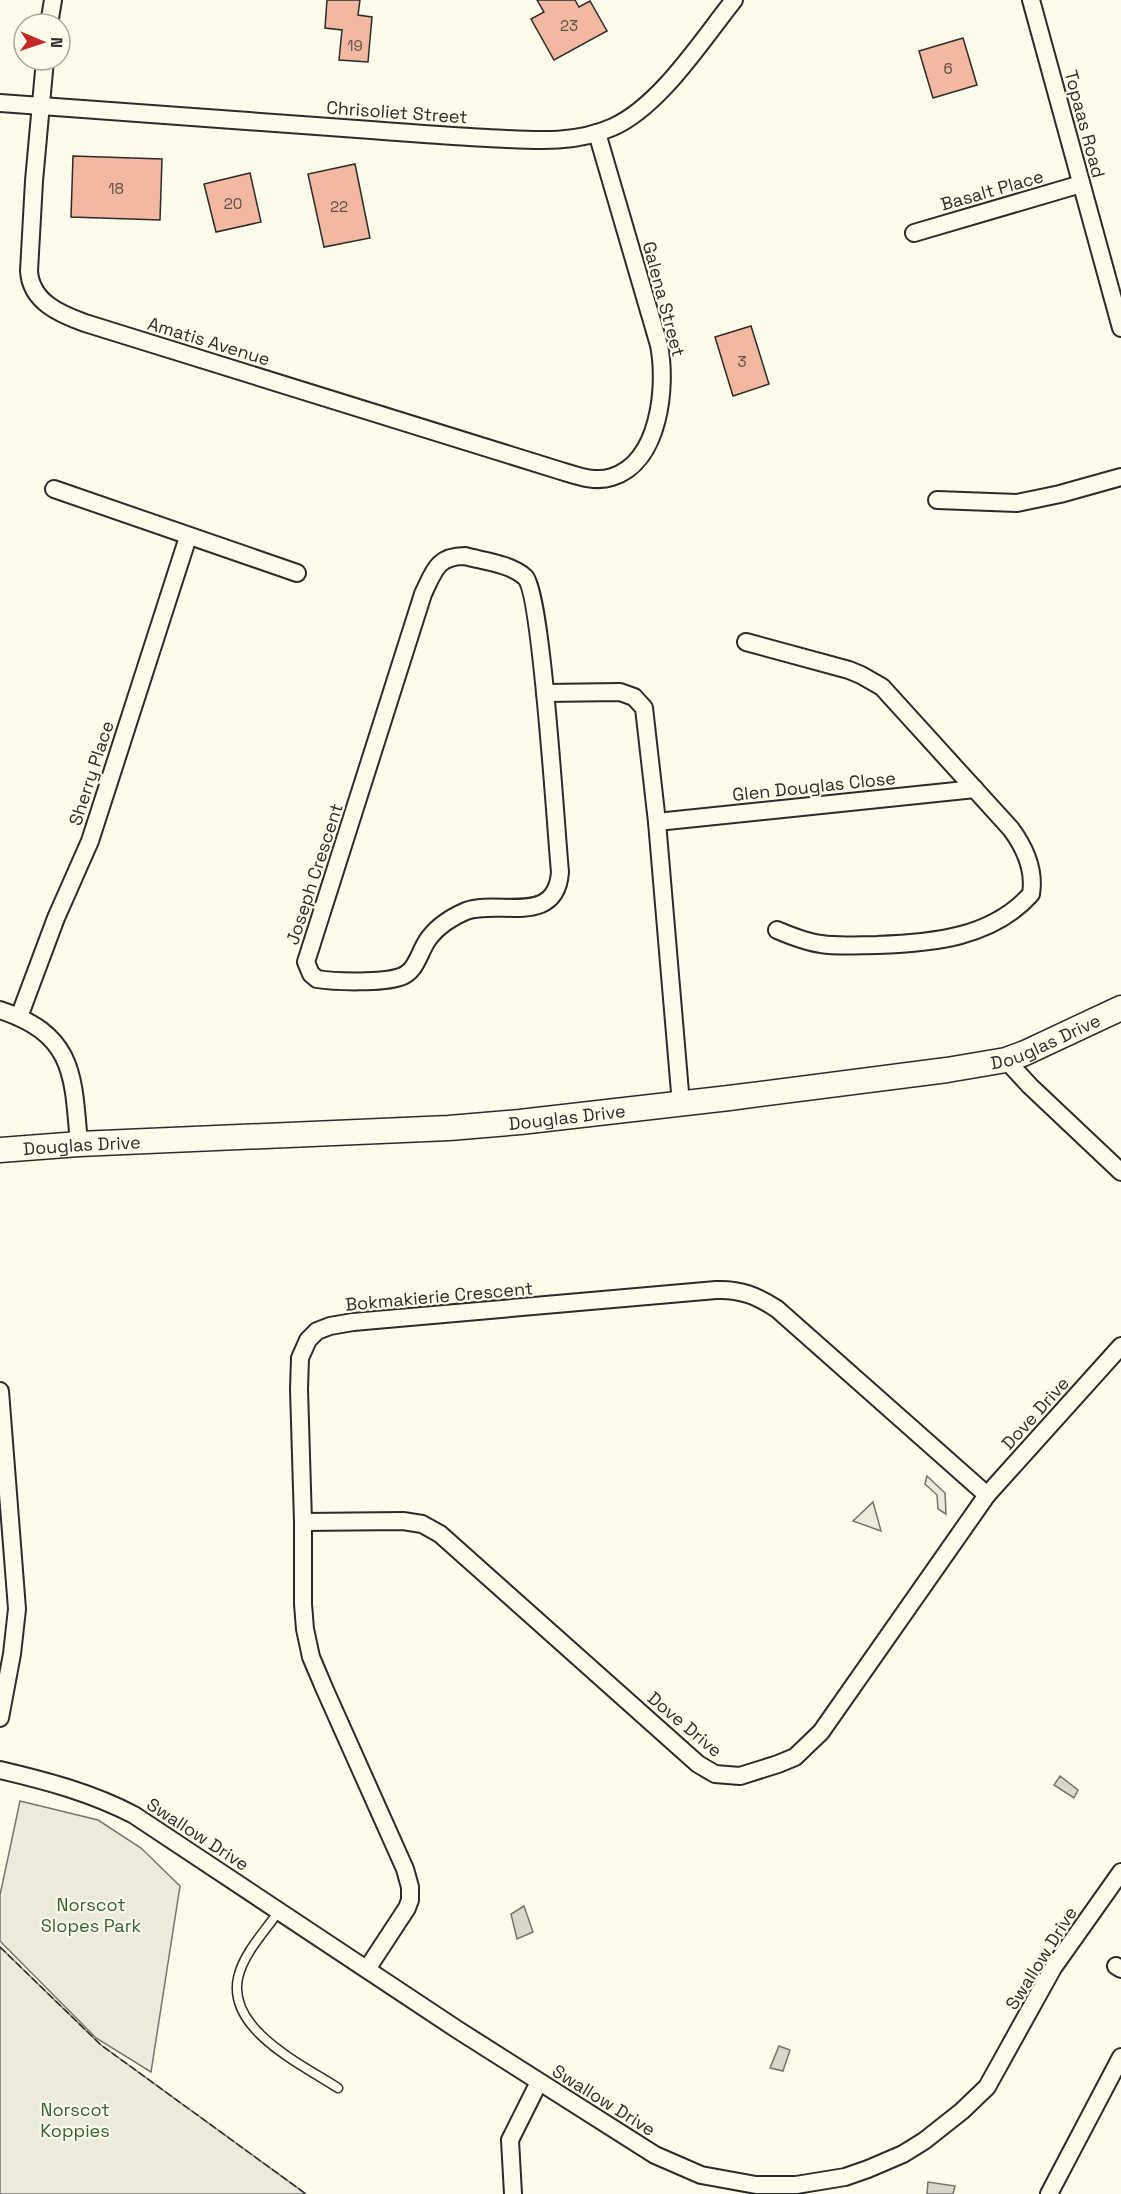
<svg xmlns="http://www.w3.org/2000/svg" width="1121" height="2194" viewBox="0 0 1121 2194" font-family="'Space Grotesk',sans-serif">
  <rect width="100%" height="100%" fill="#fdfbea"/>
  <!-- green -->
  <g fill="#ecebdb" stroke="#74746e" stroke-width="1.5">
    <polygon points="927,1476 945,1493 946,1514 938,1509 937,1495 925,1484"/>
    <polygon points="873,1502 881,1531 853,1521"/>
    <polygon points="20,1801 98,1820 141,1848 180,1886 151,2072 96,2038 0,1941 0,1895"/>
    <polygon points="0,1947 101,2045 306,2194 0,2194"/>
  </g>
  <!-- water -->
  <g fill="#d8d7c9" stroke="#74746e" stroke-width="1.5">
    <polygon points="1060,1776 1078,1790 1074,1798 1054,1785"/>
    <polygon points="524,1906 533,1932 517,1939 511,1914"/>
    <polygon points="779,2046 790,2050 783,2071 770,2068"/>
    <polygon points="928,2182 955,2186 953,2194 927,2194"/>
  </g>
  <!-- building -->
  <g fill="#f2b8a0" stroke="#2b2b2b" stroke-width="1.5">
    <polygon points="327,0 360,0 358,15 372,17 368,62 339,60 342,30 325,28"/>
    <polygon points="537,0 575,0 579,7 590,1 607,31 554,60 531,19 544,12"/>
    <polygon points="963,38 977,85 933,98 919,51"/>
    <polygon points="73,156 162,159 160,220 71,217"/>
    <polygon points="355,164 370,238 324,247 308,174"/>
    <polygon points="250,173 261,222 216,232 204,184"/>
    <polygon points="751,326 769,384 733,396 715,337"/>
  </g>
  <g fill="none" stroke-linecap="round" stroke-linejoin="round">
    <defs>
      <path id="lane" d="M279 1911C265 1931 243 1954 238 1978 227 2030 303 2065 338 2088"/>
      <g id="street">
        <polyline points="1031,0 1121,328"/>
        <polyline points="49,24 53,0"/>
        <path d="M45 60 34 181 29 271C31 302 60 314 85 323L558 470C575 475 594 483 612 477 660 462 667 386 659 345L597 133"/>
        <path d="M0 103C123 112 247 121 371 130 410 133 449 136 488 138 530 140 573 145 613 127 660 106 702 40 734 0"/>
        <polyline points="914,233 1081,184"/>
        <polyline points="54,489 297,573"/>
        <polyline points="937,500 1017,503 1060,494 1121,477"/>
        <path d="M465 556C483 561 511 564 525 577 542 594 556 833 560 872 556 927 499 899 466 911 452 917 438 926 429 938 419 951 417 972 400 977 383 983 335 982 317 979L311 974 306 962 423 594C434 571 437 556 465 556Z"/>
        <path d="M746 642 849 670 861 675 882 687 1011 829C1025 848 1035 870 1031 894 992 938 932 943 877 945 859 945 840 947 821 944 806 942 791 936 777 930"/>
        <polyline points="545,693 620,692 634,697 644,708 657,822 681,1104"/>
        <polyline points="657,822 975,789"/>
        <path d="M0 1010C75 1035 73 1075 79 1144"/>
        <polyline points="19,1017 56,918 90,841 188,537"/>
        <polyline points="1006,1060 1030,1086 1121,1172"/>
        <polyline points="0,1391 17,1609 12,1654 0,1718"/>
        <polyline points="303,1522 403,1521 422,1524 440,1534 698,1764 715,1774 740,1776 778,1764 795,1757 821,1732 987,1495 1121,1346"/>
        <path d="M0 1770C47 1781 92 1793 134 1815L458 2030 655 2155 701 2175 756 2185H796L845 2177 868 2169 903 2154 924 2141 962 2111 987 2087 1053 1968 1121 1872"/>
        <polyline points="1116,1966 1121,1969"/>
        <path d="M367 1969 407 1908 410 1900V1887L405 1869 325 1690 311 1657 305 1629 303 1604V1522L299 1389 300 1358 308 1340 317 1331 330 1326 353 1322 716 1290C741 1289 757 1296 777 1309L987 1495"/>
        <polyline points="513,2194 510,2140 539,2082"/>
        <polyline points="1049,2194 1121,2057"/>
      </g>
      <g id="secondary">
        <path id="s1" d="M0 1150 79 1144 449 1128 520 1122 729 1098 947 1070 1006 1060 1025 1053 1121 1008"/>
      </g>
    </defs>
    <!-- lane casing -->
    <use href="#lane" stroke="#2b2b2b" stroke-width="11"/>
    <!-- street casing -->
    <use href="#street" stroke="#2b2b2b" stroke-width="20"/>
    <!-- secondary casing -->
    <use href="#secondary" stroke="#2b2b2b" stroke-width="27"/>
    <!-- lane -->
    <use href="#lane" stroke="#fdfbea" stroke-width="8"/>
    <!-- street -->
    <use href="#street" stroke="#fdfbea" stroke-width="16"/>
    <!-- secondary -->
    <use href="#secondary" stroke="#fdfbea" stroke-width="24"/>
    <!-- fence -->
    <polyline stroke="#2b2b2b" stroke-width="1.5" stroke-dasharray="8 3" stroke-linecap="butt" points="0,1947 101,2045 306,2194"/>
  </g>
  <g text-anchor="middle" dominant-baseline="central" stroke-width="4.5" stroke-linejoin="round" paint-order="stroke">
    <!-- number labels -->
    <g font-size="15" fill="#5d4e48">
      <text x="569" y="25">23</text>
      <text x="355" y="45">19</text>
      <text x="948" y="68">6</text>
      <text x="116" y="188">18</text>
      <text x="233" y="203">20</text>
      <text x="339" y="206">22</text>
      <text x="742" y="361">3</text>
    </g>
    <!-- street labels -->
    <g font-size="18" fill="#2b2b2b" stroke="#fdfbea">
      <text transform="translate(397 112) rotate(4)">Chrisoliet Street</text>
      <text transform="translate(1085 124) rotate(75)">Topaas Road</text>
      <text transform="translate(992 190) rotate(-16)">Basalt Place</text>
      <text transform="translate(664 299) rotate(75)">Galena Street</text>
      <text transform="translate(209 341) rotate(17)">Amatis Avenue</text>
      <text transform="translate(91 773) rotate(-72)">Sherry Place</text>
      <text transform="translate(814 786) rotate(-6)">Glen Douglas Close</text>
      <text transform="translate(314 874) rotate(-72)">Joseph Crescent</text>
      <text stroke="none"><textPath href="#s1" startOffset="1054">Douglas Drive</textPath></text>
      <text stroke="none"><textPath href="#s1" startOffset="568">Douglas Drive</textPath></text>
      <text stroke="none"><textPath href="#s1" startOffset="82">Douglas Drive</textPath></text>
      <text transform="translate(439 1296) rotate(-5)">Bokmakierie Crescent</text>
      <text transform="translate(1035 1413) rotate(-48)">Dove Drive</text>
      <text transform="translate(685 1724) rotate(40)">Dove Drive</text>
      <text transform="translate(198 1834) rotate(33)">Swallow Drive</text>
      <text transform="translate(1041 1958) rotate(-58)">Swallow Drive</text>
      <text transform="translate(604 2100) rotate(32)">Swallow Drive</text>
    </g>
    <!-- park labels -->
    <g font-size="18" fill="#34623c" stroke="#fdfbea">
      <text x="91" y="1904">Norscot<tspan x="91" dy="21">Slopes Park</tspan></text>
      <text x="75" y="2109">Norscot<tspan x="75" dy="21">Koppies</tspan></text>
    </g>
  </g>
  <!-- north arrow -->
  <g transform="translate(42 42) rotate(92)"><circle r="28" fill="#fdfbea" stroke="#a9a89e" stroke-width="1.5"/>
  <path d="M0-4.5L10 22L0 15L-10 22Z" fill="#c62828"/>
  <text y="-9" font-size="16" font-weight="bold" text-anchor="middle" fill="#2b2b2b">N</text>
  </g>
</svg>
